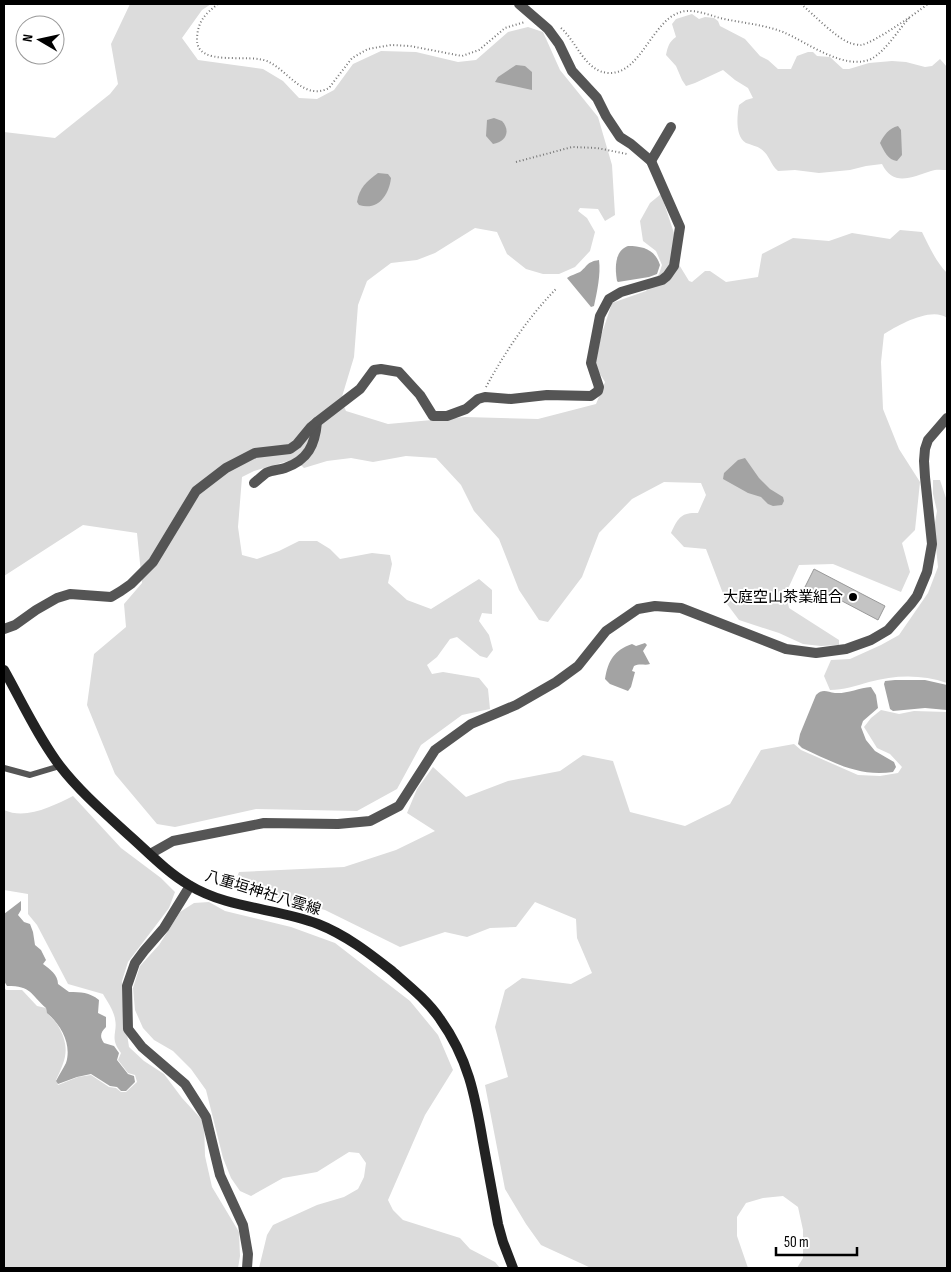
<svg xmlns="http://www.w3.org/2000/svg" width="951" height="1272" viewBox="0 0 951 1272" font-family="'Sofia Sans Condensed','Noto Sans JP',sans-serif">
  <rect width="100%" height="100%" fill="#fff"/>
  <!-- green -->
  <g fill="#dcdcdc">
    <path d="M130 4H211L202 10 182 38 198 60 263 69 283 81 299 98 317 99 334 90 353 64 381 51 416 52 458 62 476 60 508 32 528 27 543 32 560 70 598 117 612 165 615 215 605 221 598 209 580 208 578 211 587 218 595 232 590 251 575 267 559 274H543L526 269 507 254 497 232 475 228 435 253 417 260 391 263 367 281 358 305 354 357 341 400 346 411 388 424 465 417 538 419 596 404 605 382 595 366 601 336 612 303 646 291 659 274 662 265 656 251 643 241 640 221 650 203 661 194 676 239 678 263 689 281 692 282 705 271H710L726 282 758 277 762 254 793 238 829 241 852 233 890 239 900 230 922 232C929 246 936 262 947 273V318C932 306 898 325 884 334L881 362 883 409 899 449 920 482 915 530 902 543 910 572 901 592 833 564 799 565 786 593 789 608 839 640V645L821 646 803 644 779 633 739 620 727 604 706 549 684 547 671 533C678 518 681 512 698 513L706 495 701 483 664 482 632 499 599 533 582 577 548 622 539 620 519 590 499 539 474 511 461 485 436 458 406 456 373 462 351 458 327 461 304 468 295 459 254 471 242 477 238 527 242 555 257 559 279 551 299 541H317L330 549 340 559 372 553 390 555 392 564 388 583 407 600 431 609 479 579 492 590V614L482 613 479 621 489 635 493 650 487 658 480 656 457 637 450 639 437 657 427 665 432 674 443 672 479 678 488 689 490 709 462 715 421 745 397 789 357 811 256 809 175 827 157 824 115 774 87 705 94 654 126 627 124 604 142 583 137 533 83 525 4 576V132L55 138 110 94 118 84 111 44Z"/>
    <path d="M692 14 699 19 705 17 714 18 718 21 720 26 745 39 760 56 768 60 778 69H791L797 56 808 52H813L817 56 830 57 843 69H849L869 63 892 61 906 62 925 67 932 66 940 59 947 67V170C942 170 936 169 931 171 912 177 893 187 882 164L866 166 850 170 819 173 795 170 778 171C770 164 769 154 761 149 757 146 751 145 746 143 735 137 737 116 739 105L746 100 753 98 748 88 735 80 723 70 695 83 686 86 682 80 676 66 666 55C668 46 669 42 676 37L672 24 676 19Z"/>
    <path d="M933 480H940L947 501V683C921 674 895 675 869 682 855 686 844 690 830 690L824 676 831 660 850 659 881 645 899 635 928 593 938 567 934 528 937 511 933 494Z"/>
    <polygon points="881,710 899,714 914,711 947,712 947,1268 797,1268 803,1258 803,1230 798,1207 783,1196 763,1198 746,1203 737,1217 737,1236 748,1268 591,1268 541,1245 526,1224 505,1189 485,1085 508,1077 495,1027 505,990 522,978 571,984 592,973 577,938 576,919 535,902 516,927 490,928 467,937 445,932 400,947 325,910 239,888 236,880 239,872 344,867 396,850 435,831 407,813 417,789 433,767 466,797 508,781 560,771 583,755 613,761 630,812 685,826 730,804 761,750 794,744 801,750 858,775 880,776 898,773 902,767 890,754 877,748 864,727 871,718"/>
    <path d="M73 796 121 848 161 878 175 892 169 908 128 962 122 981 123 1007 129 1047 144 1061 164 1074 182 1098 204 1122 205 1156 212 1187 239 1232 240 1256 238 1268H4V987L6 990H22L37 1006 46 1008C47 1016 53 1018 57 1024 71 1047 66 1059 56 1080L58 1085 78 1077 91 1075 109 1087 116 1088 121 1092H126L137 1082 135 1075 128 1073 118 1060 121 1053C109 1038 118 1033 115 1019 114 1011 107 1001 103 994L68 984 37 925 28 914V894L4 890V810C26 820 53 806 73 796Z"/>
    <polygon points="209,902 225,911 291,927 335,943 410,1001 438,1035 453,1070 425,1115 388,1200 393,1210 403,1220 460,1238 470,1249 495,1262 500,1268 259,1268 267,1235 273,1225 317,1205 344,1197 358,1189 364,1177 366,1163 359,1153 349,1152 317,1172 283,1178 251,1196 240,1191 231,1178 223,1158 206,1090 191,1069 173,1051 154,1040 143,1028 135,1010 133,988 140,966 159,945 180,912 194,903"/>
  </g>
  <!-- water -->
  <g fill="#a3a3a3">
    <polygon points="516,65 525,66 532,72 532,90 495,82 498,77"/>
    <path d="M494 118 502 121C511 131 506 142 493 144L486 136 487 120Z"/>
    <path d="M898 126 901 130 902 155 897 161C888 160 884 151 880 143 884 135 889 128 898 126Z"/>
    <path d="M378 173 388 174 391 178C389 195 378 211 359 205L357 202C359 188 367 181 378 173Z"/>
    <path d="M628 246C644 246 655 250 660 265L657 274 649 277 618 282 617 281C615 269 614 251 628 246Z"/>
    <path d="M599 260C601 274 597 292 594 306L591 307 567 278C571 275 576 274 580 272 588 266 586 262 599 260Z"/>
    <polygon points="745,458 759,478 770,489 783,497 784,501 782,505 773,506 768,504 761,497 748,493 723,479 724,473 738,460"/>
    <path d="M645 643 647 645 643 651 650 664C645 666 640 663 634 666L632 671 635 672 631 687 628 691 610 684 605 679C608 661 614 650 632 644L636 646Z"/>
    <polygon points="895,680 925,680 947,685 947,710 925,708 893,711 890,709 884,684 885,681"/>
    <path d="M871 687 876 695 878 708 863 721 861 727 866 740 875 751 894 762 896 767 893 772C858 777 833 762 802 748L798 744 800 734 816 695C823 688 827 692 835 693 846 694 859 688 871 687Z"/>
    <path d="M21 901V910L18 915 24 922 30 924 33 932 35 945 41 950 46 960 43 964C50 969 58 975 58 984L69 992C81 992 89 992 99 1000L98 1013 106 1017V1027C101 1032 99 1036 104 1043L114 1046 119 1053 117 1060 128 1074 134 1076 135 1082 126 1091H121L117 1087 110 1086 91 1074 77 1077 58 1084 56 1081C59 1075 63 1069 66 1063 72 1044 61 1025 47 1013L46 1008C30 994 32 986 7 986L4 981V914Z"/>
  </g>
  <!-- building -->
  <polygon fill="#c4c4c4" stroke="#999" points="814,569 885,606 878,620 825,592 819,602 802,593"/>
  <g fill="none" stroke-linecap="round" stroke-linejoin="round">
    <!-- path -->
    <g stroke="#777" stroke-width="2" stroke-dasharray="1 2.5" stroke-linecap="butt">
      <path d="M218 4C205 14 198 21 197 38 195 69 251 52 269 62 288 71 304 101 329 88L352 58 368 49 391 45 410 46 462 56 479 50 505 28 525 22"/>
      <path d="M801 4C813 14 836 38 850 43 853 44 858 45 861 45 874 43 916 13 928 4"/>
      <path d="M561 28C577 42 585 72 609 73 643 74 653 14 686 11 697 10 709 15 720 18 741 23 762 24 783 32 807 42 844 71 871 59 885 52 899 29 910 17"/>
      <polyline points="516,162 572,147 597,148 627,154"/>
      <path d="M486 387C505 352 529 316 557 288"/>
    </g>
    <!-- service -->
    <polyline stroke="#555" stroke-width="6" points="4,768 30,775 60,766"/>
    <!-- minor -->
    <g stroke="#555" stroke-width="10">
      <polyline points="651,161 671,127"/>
      <path d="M254 483C258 480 262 476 266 473 272 470 279 470 285 468 308 460 315 445 317 422L360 389 374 370 381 369 399 372 420 395 433 416H447L466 409 478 399 485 397 511 399 547 395 591 396 598 391 599 387 591 363 600 316 609 299 621 292 662 280 667 276 674 266 680 227 651 161 631 144 620 137 606 116 597 98 572 71 559 44 548 29 519 4"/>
      <polyline points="4,629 15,625 36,610 57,598 70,594 111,597 121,591 131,584 153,562 196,491 226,468 255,453 290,449 297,444 311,427 317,422"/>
      <polyline points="150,854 173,841 264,823 338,824 370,821 399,806 435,750 471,724 516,705 556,682 578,666 606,631 638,609 655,606 681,608 786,649 816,653 846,649 871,640 888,630 911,604 917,596 927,572 932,544 925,477 924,461 925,449 928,440 947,418"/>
      <polyline points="190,886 164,928 144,951 135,963 127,986 128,1029 142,1047 185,1084 206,1117 220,1175 243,1225 248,1254 247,1268"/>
    </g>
    <!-- secondary -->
    <path stroke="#222" stroke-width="10" d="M4 670C22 702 38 737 60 766 80 792 107 815 131 837 150 854 167 872 189 885 228 909 277 908 318 924 346 935 369 953 392 971 409 986 427 1000 440 1019 468 1058 475 1095 483 1142 488 1169 493 1197 498 1224L503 1242 513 1268"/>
  </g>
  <!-- markers -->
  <circle fill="#000" stroke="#fff" stroke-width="2" cx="853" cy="597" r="5"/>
  <g text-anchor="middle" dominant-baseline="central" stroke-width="4" stroke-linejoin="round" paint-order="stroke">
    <!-- poi labels -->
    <g font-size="15" fill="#000" stroke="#fff" text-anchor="end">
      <text x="843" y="597">大庭空山茶業組合</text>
    </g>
    <!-- street labels -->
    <g font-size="15" fill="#000" stroke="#fff">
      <text transform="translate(263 893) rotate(17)">八重垣神社八雲線</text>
    </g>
  </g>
  <!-- border -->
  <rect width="951" height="1272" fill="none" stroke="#000000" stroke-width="10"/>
  <!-- north arrow -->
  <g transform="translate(40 40) rotate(279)"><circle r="24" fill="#ffffff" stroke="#999999"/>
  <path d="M0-4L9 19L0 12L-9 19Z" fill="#000000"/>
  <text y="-8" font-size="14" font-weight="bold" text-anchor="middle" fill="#000000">N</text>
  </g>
  <!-- scale -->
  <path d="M776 1247v8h81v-8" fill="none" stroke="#000000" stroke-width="2.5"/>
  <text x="784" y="1247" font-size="15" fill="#000000" stroke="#ffffff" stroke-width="4" paint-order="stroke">50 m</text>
</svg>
